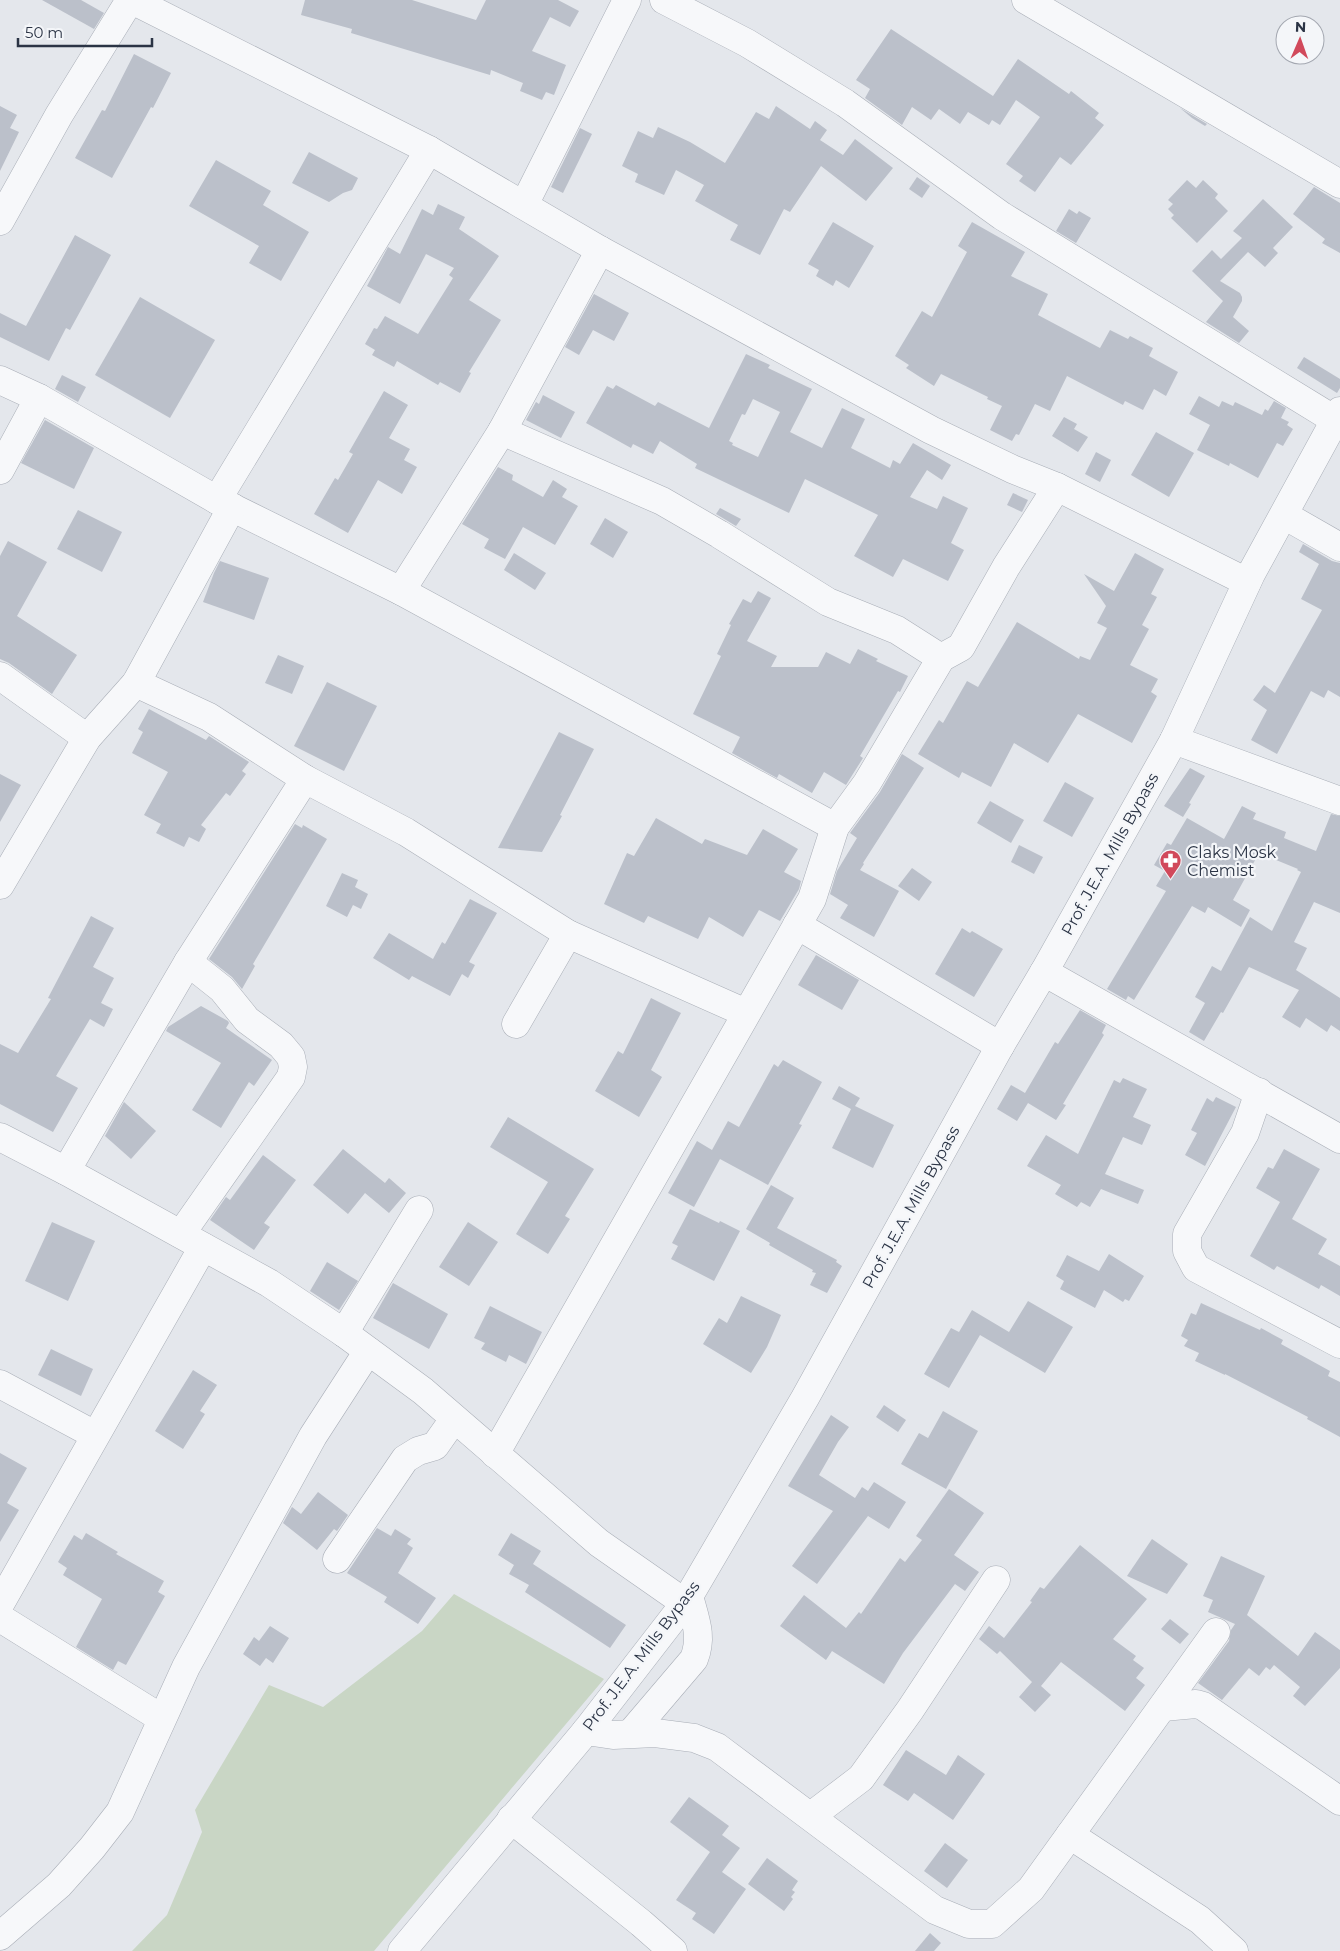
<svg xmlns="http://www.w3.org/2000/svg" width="1340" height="1951" viewBox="0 0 1340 1951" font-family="Montserrat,sans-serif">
  <rect width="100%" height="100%" fill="#e4e7ec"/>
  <!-- green -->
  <polygon fill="#c9d6c5" points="454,1594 604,1679 374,1951 132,1951 167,1915 202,1832 195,1810 269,1685 323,1707 422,1631"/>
  <!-- building -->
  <g fill="#bbc0ca" fill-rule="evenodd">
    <polygon points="42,0 81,0 104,13 94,29"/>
    <polygon points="305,0 412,0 476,20 486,0 558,0 579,11 570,27 550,17 532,51 566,65 554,95 546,92 542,100 520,91 523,83 491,70 490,75 351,33 352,29 301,15"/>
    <polygon points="891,29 993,96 1018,59 1069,94 1071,91 1099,113 1095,118 1104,125 1071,165 1060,157 1035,192 1019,181 1023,176 1006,164 1040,117 1016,100 1000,125 992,120 989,125 968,112 960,124 939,109 931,120 912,107 902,125 865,98 870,89 856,80"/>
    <polygon points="134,54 171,73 153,108 151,107 112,178 75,158 102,110 105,111"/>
    <polygon points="0,106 17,115 10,128 19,132 0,171"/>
    <polygon points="776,106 810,129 815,121 827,130 820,140 843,155 855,139 893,168 866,201 821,166 790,212 784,209 760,255 730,240 738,225 695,201 704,185 676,170 664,195 635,182 638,174 622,166 638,131 653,138 658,127 690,142 725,163 756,112 769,119"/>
    <polygon points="1180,108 1207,124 1205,126 1192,118"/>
    <polygon points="580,128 592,134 563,193 551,187"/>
    <polygon points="309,152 358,178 352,190 343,193 329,202 292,183"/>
    <polygon points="216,160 271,191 263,205 309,232 281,281 249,263 259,246 189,206"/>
    <polygon points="917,177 930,186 922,198 909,189"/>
    <polygon points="1187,180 1196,188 1203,180 1218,194 1215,198 1228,211 1197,243 1171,218 1174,215 1168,209 1173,204 1168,200"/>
    <polygon points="1314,187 1340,203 1340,253 1322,243 1325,239 1293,214"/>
    <polygon points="1263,199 1293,227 1273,248 1278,253 1265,267 1248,252 1220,281 1240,293 1242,297 1242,301 1233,317 1249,331 1239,343 1206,322 1223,301 1192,271 1212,250 1221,259 1242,238 1233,231"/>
    <polygon points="438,204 465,217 459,229 499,256 469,300 501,320 469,372 471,373 460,393 440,382 438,385 397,361 394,367 372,355 375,350 365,344 374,328 377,329 385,316 418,334 453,278 449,275 454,268 426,254 400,304 367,286 388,247 400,254 422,209 433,215"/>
    <polygon points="1069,209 1077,214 1079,211 1091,218 1076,243 1056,231"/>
    <polygon points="833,222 874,246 849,288 836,280 833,286 816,276 819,270 808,264"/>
    <polygon points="972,222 1025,252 1011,276 1048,294 1038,315 1100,348 1110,330 1128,339 1130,336 1153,348 1149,356 1178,372 1166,396 1154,389 1143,410 1125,401 1123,405 1067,376 1050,411 1035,404 1019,435 1016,434 1012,441 990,430 1002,406 987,399 988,397 941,374 934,386 906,368 909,365 895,356 922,311 932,317 967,252 958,246"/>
    <polygon points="75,235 111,255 70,330 66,328 49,361 0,337 0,313 26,326"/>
    <polygon points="594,294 629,313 614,341 593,330 579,355 565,347"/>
    <polygon points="140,297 215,340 170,418 95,375"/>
    <path d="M746 354 770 365 768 368 812 389 790 432 822 448 842 408 865 419 851 448 890 468 893 460 900 464 913 443 951 465 942 480 927 470 910 497 937 509 943 496 968 508 951 543 964 550 948 581 903 559 893 577 854 556 878 515 805 479 789 513 695 468 697 464 660 441 653 454 633 444 631 448 586 423 607 386 613 389 616 385 655 406 658 402 709 428ZM753 399 780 412 758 457 732 445 733 443 729 441 742 414 745 415Z"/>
    <polygon points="1304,357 1340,379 1340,388 1337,393 1297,368"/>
    <polygon points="62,375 86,387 78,402 55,389"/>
    <polygon points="384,391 408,405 389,438 410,449 404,460 417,467 402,494 378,480 348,533 314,514 335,478 338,480 353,454 349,452"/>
    <polygon points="543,395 575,412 561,438 526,420 536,402 539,404"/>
    <polygon points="1199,396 1219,407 1222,401 1233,406 1235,402 1262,415 1265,409 1268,411 1274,401 1286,408 1281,418 1289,422 1287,425 1293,429 1283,446 1277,443 1258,478 1230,463 1229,466 1197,450 1210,425 1189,414"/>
    <polygon points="1064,417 1077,424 1074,429 1088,437 1078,452 1052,436"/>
    <polygon points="45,420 94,448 74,489 21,463"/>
    <polygon points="1156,432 1194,453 1169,497 1131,475"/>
    <polygon points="1096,452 1111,460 1100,482 1085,474"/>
    <polygon points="498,467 513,475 512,480 543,497 553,480 567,489 562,497 578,506 555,545 523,527 505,559 484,548 489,539 462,524"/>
    <polygon points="1013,493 1028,500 1022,512 1007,505"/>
    <polygon points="720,508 741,519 736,526 716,514"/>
    <polygon points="78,510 122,532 102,572 57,549"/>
    <polygon points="605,518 628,532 613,558 590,544"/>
    <polygon points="8,541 47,562 17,616 77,655 52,694 9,663 0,659 0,556"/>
    <polygon points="1303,544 1332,561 1340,563 1340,697 1328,690 1324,698 1311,691 1277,754 1251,740 1267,710 1253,700 1264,685 1275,693 1322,610 1301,599 1319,564 1299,552"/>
    <polygon points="514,553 546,573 535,590 504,570"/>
    <polygon points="1135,553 1164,569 1151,594 1157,597 1142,625 1149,629 1130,665 1158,679 1151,692 1157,696 1132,743 1078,714 1048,763 1014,743 991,787 962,772 959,778 918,754 939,720 943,723 967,681 978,687 1017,622 1079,659 1080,656 1090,660 1107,628 1097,623 1106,606 1084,574 1114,591"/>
    <polygon points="220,561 269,578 254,620 203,602 214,573"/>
    <polygon points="758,591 771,598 747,641 777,656 771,667 818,667 826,652 850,664 858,649 878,659 876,661 908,676 900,692 898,691 860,756 863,758 846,785 824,772 812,793 779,774 777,778 732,753 740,737 693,714 721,656 717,654 731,625 729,624 743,599 751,603"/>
    <polygon points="278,655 304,666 292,694 265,683"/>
    <polygon points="327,682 377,706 344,771 294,746"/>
    <polygon points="149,709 206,740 209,736 249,762 242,771 246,774 230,796 226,793 201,825 206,829 199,842 189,837 184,847 156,833 161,824 144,815 168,772 132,753 143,732 138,729"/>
    <polygon points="559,732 594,749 560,815 562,816 542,852 498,848"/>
    <polygon points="902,754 924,768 863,863 864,864 860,870 899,891 874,937 840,918 848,905 830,894 837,871 857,838 850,833 880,792"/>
    <polygon points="1190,768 1205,776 1189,803 1191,804 1183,817 1164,806"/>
    <polygon points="0,774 21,785 0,822"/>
    <polygon points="1065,782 1094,798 1072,837 1043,821"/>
    <polygon points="990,801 1024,820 1011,843 977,823"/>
    <polygon points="1242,806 1256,813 1253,819 1286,832 1284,838 1316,851 1331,814 1340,816 1340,913 1314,902 1294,942 1307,948 1296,970 1340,998 1340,1031 1331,1025 1327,1032 1306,1018 1300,1028 1282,1017 1299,990 1249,967 1223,1013 1221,1012 1204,1041 1189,1032 1205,1003 1195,997 1212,966 1221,971 1250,917 1272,931 1301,872 1297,870 1298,869 1259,853 1233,900 1250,910 1241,927 1208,907 1205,913 1192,906 1134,1000 1128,996 1126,1000 1107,989 1166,891 1156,886 1165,871 1154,865 1167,843 1171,845 1187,818 1224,839"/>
    <polygon points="656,818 702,844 705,839 747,855 763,829 798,849 784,872 801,881 799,889 780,921 759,910 743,937 709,917 698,939 648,916 644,923 604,904 627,853 634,856"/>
    <polygon points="295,824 302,828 303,825 327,839 253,964 255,966 242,989 232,977 209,959"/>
    <polygon points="1019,845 1043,857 1034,874 1011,862"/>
    <polygon points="912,868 932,882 919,901 898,886"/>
    <polygon points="342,873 358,880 355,887 368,894 361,909 353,905 347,917 326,906"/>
    <polygon points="470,899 497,913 469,962 475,965 468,978 462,974 450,996 412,976 409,980 373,958 389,933 433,959 442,942 445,944"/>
    <polygon points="91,916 114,928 93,967 114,978 101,1003 113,1009 104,1027 90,1019 56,1076 78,1088 53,1132 0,1104 0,1044 18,1053 51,999 48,998"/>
    <polygon points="962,928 970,933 972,931 1003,949 974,997 935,974"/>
    <polygon points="816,955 859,980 842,1010 798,985"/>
    <polygon points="651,998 681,1013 651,1070 662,1077 639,1117 595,1091 618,1051 623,1054"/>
    <polygon points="201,1006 228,1021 229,1023 226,1028 272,1060 254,1086 249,1082 221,1128 192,1110 221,1063 166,1031 168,1027"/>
    <polygon points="1080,1010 1106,1025 1102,1033 1104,1035 1063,1104 1066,1105 1056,1120 1028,1103 1017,1121 997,1109 1011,1085 1025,1093 1055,1042 1058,1044"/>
    <polygon points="783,1060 822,1082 799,1124 802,1125 768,1185 720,1159 694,1207 668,1193 697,1141 712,1150 728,1121 739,1127 774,1064 778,1067"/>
    <polygon points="1123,1078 1147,1089 1133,1117 1151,1125 1142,1145 1123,1137 1105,1174 1144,1190 1138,1204 1101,1189 1090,1207 1081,1202 1077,1207 1055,1194 1061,1185 1027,1166 1046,1135 1078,1154 1114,1080 1120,1083"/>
    <polygon points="839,1086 860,1098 855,1106 894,1125 873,1168 832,1148 851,1109 832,1099"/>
    <polygon points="1216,1097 1236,1107 1205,1166 1185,1155 1197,1133 1191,1130 1207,1098 1213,1102"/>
    <polygon points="124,1102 156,1131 131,1159 105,1136"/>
    <polygon points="508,1117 594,1169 565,1216 570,1219 548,1254 516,1234 548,1182 490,1147"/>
    <polygon points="343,1149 385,1183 389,1178 406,1193 389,1213 365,1193 348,1214 313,1185"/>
    <polygon points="1284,1149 1320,1169 1292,1219 1327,1239 1318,1254 1340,1266 1340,1296 1321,1285 1319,1289 1277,1266 1274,1270 1250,1256 1280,1202 1256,1188 1268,1167 1273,1169"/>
    <polygon points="263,1155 296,1180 264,1223 270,1227 254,1250 210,1220 226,1197 230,1200"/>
    <polygon points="771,1185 794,1198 777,1228 837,1260 836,1262 842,1266 827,1293 810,1285 816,1273 812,1272 813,1270 769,1245 770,1243 746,1229"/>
    <polygon points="690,1209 719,1223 720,1221 740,1231 714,1281 671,1259 678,1246 672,1243"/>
    <polygon points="52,1222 95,1241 68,1301 25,1281"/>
    <polygon points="468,1222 498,1242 469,1286 439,1267"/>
    <polygon points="1109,1254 1144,1276 1129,1301 1125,1299 1123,1302 1104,1290 1095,1308 1060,1289 1064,1281 1056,1276 1067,1255 1099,1271"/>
    <polygon points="327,1262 358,1281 339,1310 310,1291"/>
    <polygon points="393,1283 448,1314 429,1349 373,1318"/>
    <polygon points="741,1296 781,1315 767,1347 751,1373 703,1344 719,1318 727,1323"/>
    <polygon points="1028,1301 1073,1327 1045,1373 980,1335 949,1388 924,1374 951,1328 959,1332 972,1310 1009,1332"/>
    <polygon points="1201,1303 1260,1330 1261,1328 1283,1340 1281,1344 1330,1371 1328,1376 1340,1382 1340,1437 1307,1419 1308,1417 1225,1374 1225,1375 1195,1361 1199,1353 1184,1346 1188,1340 1181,1336 1191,1313 1196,1315"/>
    <polygon points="490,1306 542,1332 526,1364 509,1355 506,1362 481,1349 485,1343 474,1338"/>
    <polygon points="51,1349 93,1369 81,1396 38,1375"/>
    <polygon points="193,1370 217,1385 200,1411 205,1414 183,1449 155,1431"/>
    <polygon points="884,1405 906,1420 898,1432 876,1417"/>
    <polygon points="943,1411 978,1431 946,1489 901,1464 919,1433 928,1438"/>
    <polygon points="831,1415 849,1427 838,1442 819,1475 855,1498 862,1487 868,1491 874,1482 906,1502 889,1529 868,1516 817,1584 792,1566 833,1511 788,1486"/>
    <polygon points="0,1453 27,1468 7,1503 19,1510 0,1542"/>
    <polygon points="949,1489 984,1513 954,1555 979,1572 965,1591 955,1584 903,1653 884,1684 832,1651 826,1660 780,1626 804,1595 846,1628 859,1612 861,1614 900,1558 905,1562 922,1540 916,1536"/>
    <polygon points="318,1492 348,1515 337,1531 334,1529 317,1550 283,1523 292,1507 301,1514"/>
    <polygon points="377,1528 391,1536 395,1529 411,1539 407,1544 413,1548 398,1573 436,1598 418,1624 384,1602 387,1597 347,1573"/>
    <polygon points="86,1533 118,1552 116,1554 164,1581 158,1592 165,1596 126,1665 118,1661 113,1670 76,1647 102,1599 63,1575 67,1568 58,1562 74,1535 82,1540"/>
    <polygon points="511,1533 541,1551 533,1564 626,1625 610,1648 525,1592 529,1585 509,1574 514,1565 498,1555"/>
    <polygon points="1152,1539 1188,1564 1167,1594 1127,1576"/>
    <polygon points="1080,1545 1147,1599 1113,1639 1136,1656 1133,1660 1144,1668 1136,1678 1145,1685 1125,1711 1061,1662 1041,1686 1051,1695 1035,1712 1019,1697 1032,1682 1000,1651 997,1654 979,1639 989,1626 1004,1638 1032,1602 1030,1601 1040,1587 1044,1589"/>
    <polygon points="1221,1556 1265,1576 1247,1615 1298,1656 1315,1632 1340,1650 1340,1668 1305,1706 1293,1696 1300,1687 1274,1665 1270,1670 1266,1667 1259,1676 1249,1668 1222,1700 1198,1683 1229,1641 1231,1630 1235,1624 1208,1612 1213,1600 1203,1596"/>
    <polygon points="1170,1619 1189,1634 1180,1644 1161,1629"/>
    <polygon points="270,1626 289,1638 273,1663 266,1658 260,1666 243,1654 254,1637 259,1641"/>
    <polygon points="906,1750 946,1775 958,1755 985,1774 953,1820 914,1793 908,1801 883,1785"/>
    <polygon points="689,1797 729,1826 722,1835 740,1848 722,1872 746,1889 714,1934 692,1919 696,1913 676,1900 710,1852 670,1822"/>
    <polygon points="945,1843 968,1860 947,1888 924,1871"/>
    <polygon points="767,1858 798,1881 792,1890 795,1892 791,1897 793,1899 784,1911 748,1884"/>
    <polygon points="930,1933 941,1943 934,1951 915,1951"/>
  </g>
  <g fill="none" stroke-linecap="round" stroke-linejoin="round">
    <defs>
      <g id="minor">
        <polyline points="132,0 429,150 600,250 931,430 1012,469 1057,487 1247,582"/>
        <polyline points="664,0 747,43 845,103 1002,216 1335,420"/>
        <polyline points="1026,0 1340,184"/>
        <polyline points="429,150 217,500 401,591 835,827"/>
        <polyline points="524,205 627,0"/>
        <polyline points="0,221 59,115 130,0"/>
        <polyline points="0,380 39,398 217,500"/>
        <polyline points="502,431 662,501 719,534 828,602 897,630 941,658"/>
        <polyline points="0,470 39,398"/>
        <polyline points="1284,515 1340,547"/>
        <polyline points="401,591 502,431 600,250"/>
        <polyline points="0,676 87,738"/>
        <polyline points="136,683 209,717 305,779 406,832 568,934 746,1013"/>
        <polyline points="1174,740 1340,801"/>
        <polyline points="0,885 87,738 136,683 232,507"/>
        <polyline points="797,925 1000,1046"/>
        <polyline points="1044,972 1340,1139"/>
        <polyline points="516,1024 568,934"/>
        <polyline points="1259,1092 1245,1133 1187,1234 1187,1251 1196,1268 1340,1344"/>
        <polyline points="0,1137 66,1171 269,1283 344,1333 423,1391 599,1543 685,1603"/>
        <polyline points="66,1171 188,962 305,779"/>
        <polyline points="181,1234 291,1077 293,1067 291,1057 281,1045 247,1020 222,989 188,962"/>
        <polyline points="344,1333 419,1210"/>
        <polyline points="0,1384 95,1435"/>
        <polyline points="495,1454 812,899 835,827 867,783 941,658 961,647 1006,567 1057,487"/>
        <polyline points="337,1559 405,1459 418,1451 435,1446 454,1419"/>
        <polyline points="0,1604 203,1247"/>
        <polyline points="0,1618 161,1718"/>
        <polyline points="1163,1707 1196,1704 1203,1706 1340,1801"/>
        <polyline points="586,1731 613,1735 655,1733 694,1738 717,1747 935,1910 969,1924 992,1924 1031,1889 1216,1632"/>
        <path d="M631 1733 694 1659C703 1636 695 1619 689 1596"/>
        <polyline points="811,1816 861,1778 910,1710 996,1580"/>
        <polyline points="511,1819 641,1923 673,1951"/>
        <polyline points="1070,1835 1200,1920 1234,1951"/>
        <polyline points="0,1936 59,1885 92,1848 120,1812 186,1667 313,1436 368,1351"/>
        <polyline points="402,1951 586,1731 685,1603 805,1398 1000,1046 1044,972 1174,740 1251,574 1340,411"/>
      </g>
    </defs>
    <!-- minor casing -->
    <use href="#minor" stroke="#a9aeb7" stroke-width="29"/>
    <!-- minor -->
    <use href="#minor" stroke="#f7f8fa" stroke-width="28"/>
  </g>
  <!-- icons -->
  <defs>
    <symbol id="pharmacy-pin" viewBox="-11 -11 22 30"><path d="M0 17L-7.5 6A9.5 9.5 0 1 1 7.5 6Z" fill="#d1495b" stroke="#f4f6f9"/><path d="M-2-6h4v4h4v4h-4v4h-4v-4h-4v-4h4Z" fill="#fff"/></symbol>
  </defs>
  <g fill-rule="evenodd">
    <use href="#pharmacy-pin" x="1158" y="848" width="25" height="34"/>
  </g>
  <g text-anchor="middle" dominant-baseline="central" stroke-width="4.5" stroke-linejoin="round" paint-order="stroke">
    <!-- poi labels -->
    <g font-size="16" fill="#2b3445" stroke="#f4f6f9" text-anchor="start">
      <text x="1187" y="852">Claks Mosk<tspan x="1187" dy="18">Chemist</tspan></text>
    </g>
    <!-- street labels -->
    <g font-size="16" fill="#2b3445" stroke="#f4f6f9">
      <text transform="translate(1110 854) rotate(-61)">Prof. J.E.A. Mills Bypass</text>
      <text transform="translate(911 1207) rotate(-61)">Prof. J.E.A. Mills Bypass</text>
      <text transform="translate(641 1656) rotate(-53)">Prof. J.E.A. Mills Bypass</text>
    </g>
  </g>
  <!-- north arrow -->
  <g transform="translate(1300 40) rotate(2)"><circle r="24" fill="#f4f6f9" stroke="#a4a8b1"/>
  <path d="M0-4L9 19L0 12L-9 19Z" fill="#d1495b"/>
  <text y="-8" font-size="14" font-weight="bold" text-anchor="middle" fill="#2b3445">N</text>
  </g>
  <!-- scale -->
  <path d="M18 38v8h134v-8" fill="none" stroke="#2b3445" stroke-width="2.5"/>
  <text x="25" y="38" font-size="15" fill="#2b3445" stroke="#f4f6f9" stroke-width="4" paint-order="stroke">50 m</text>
</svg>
